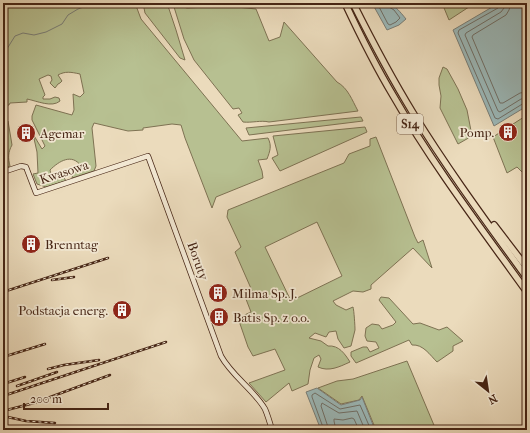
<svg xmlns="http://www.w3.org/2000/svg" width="530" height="433" viewBox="0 0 530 433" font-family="'IM FELL French Canon',serif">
  <rect width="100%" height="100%" fill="#ebdbbc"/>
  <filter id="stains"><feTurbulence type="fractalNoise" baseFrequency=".005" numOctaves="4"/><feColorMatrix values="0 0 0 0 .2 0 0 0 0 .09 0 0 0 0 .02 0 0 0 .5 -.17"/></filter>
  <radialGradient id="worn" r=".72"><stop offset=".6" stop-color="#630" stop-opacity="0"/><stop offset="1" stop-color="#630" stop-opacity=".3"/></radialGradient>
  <!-- green -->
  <g fill="#b7c091" stroke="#7e7253" fill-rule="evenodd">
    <path d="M3 3H35L36 5H39L38 3H135L141 19 242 141 268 138C272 146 270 151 267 159L258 160 262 171 263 178 216 197 212 208 185 138 181 125 172 124 143 128V130L128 131 94 123 92 128 96 166 94 171 72 178 73 173 81 171V166C72 153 59 161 50 170L52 179 63 176 66 181 46 187 37 184 33 174 38 173 37 152 33 134 42 149 45 146 32 120V116L36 105 72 115 74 110 73 94 80 97 84 93 80 74C71 72 65 71 58 75L62 81 60 83 58 84 55 88 50 83 52 80 51 76 48 75 39 79 45 95 43 97V99H50L55 97 59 98 60 101C52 108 37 101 27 99V102L10 103 9 105 4 106 3 108Z"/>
    <polygon points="143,3 167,3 176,30 185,60 180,58 145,13"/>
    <polygon points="442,3 475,3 449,20"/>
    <path d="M174 4 187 8 227 6 256 9 269 41 280 37 284 22 337 82C348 88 352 100 358 111L269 122C261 120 252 123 243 122L238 115 242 113 239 108 233 109 194 60 184 39 174 7Z"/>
    <polygon points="443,67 447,69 458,89 467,110 472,136 458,144 440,108 441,96 439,85 439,78"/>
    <path d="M5 115 6 121H8L12 145C8 152 8 158 10 166L3 169V120Z"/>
    <polygon points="527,115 527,177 517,167 507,173 493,137"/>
    <polygon points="361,117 363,121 249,135 246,128"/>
    <polygon points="365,127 367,132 280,171 272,158 278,155 273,136"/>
    <path d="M376 137 415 237 418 243 423 240 432 268 413 248 371 285V289L363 292 353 291 333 301 336 305 346 310 353 307C354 310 355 326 355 330 354 335 352 341 351 346L344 348 338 339 336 331 329 332 326 337 315 333 309 338 321 341 328 346C339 345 345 354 350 362 339 367 329 372 318 367L321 359 319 355 314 358 310 370 308 384 292 391 289 383 266 402 249 383 285 370 275 349 253 356 248 347 238 318 251 312 244 294 253 293 235 252 241 247 227 217 228 210 344 163 349 154 370 146V139ZM317 222 342 276 291 301 265 247Z"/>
    <path d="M381 297 389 298 413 324 420 323 439 330 447 327 463 341 453 346V351L437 362C430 355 423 344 412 345L409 340 356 363 351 356V352L363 347H367L370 352 379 348 376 342 367 341 365 336 366 328 372 324 379 325 382 329 393 325 396 322 379 300Z"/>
    <polygon points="407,361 436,430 376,430 362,396 359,400 341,404 318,388 337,381 353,379"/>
  </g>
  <!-- water -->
  <g fill="#9bb9ba" stroke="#797e78">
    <path d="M372 3C392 3 393 3 406 19L399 25 387 30Z"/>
    <polygon points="499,3 527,3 527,106 494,126 453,30"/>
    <polygon points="317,388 341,405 360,400 362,397 375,430 321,430 306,392"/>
  </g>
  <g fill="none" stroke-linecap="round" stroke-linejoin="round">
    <!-- shore -->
    <g stroke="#706f68" stroke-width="1">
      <polyline points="377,3 388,24 390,25 396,22 400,18 394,10 389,7 388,3"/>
      <polyline points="500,3 498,8 459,30 458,33 495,118 498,119 524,103 527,103"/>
      <polyline points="505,3 504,8 501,12 466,33 465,35 498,111 500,112 521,99 527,98"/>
      <polyline points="511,3 509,10 506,15 473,35 472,37 500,103 503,103 520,93 527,92"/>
      <polyline points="324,430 312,397 312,395 315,393 340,409 360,405 371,430"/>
      <polyline points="329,430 321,406 322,403 339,413 357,411 365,430"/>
      <polyline points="336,430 334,421 334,419 343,420 352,418 354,419 359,430"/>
    </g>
    <!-- stream -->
    <polyline stroke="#797e78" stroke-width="1" points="3,63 5,52 15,36 23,33 34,35 46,32 62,24 68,15 78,9 89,5 96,7 101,3"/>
    <defs>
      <path id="secondary" d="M3 172 21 166 26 167 36 193 148 156 221 356C232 376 254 390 265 409 268 416 270 423 272 430"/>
      <g id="highway">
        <path d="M345 3C360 35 376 67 394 97 433 165 481 228 527 292"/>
        <path d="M353 3C372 41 391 77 413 113 448 170 488 224 527 278"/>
        <polyline points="494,225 527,268"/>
      </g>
    </defs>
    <!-- secondary casing -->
    <use href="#secondary" stroke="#462515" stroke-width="6"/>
    <!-- highway casing -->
    <use href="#highway" stroke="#462515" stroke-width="8"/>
    <!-- secondary -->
    <use href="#secondary" stroke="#f2e8d3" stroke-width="4.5"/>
    <!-- highway -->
    <use href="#highway" stroke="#ebdbbc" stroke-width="5.5"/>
    <defs>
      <g id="rail">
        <polyline points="52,280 74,277"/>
        <polyline points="3,292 108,258"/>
        <polyline points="3,357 45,344"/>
        <polyline points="48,369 64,365 99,360"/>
        <polyline points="3,384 25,377"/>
        <polyline points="17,386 57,372"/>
        <polyline points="3,396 166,342"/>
        <polyline points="3,411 34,403 110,375"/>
        <polyline points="3,416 26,421 55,423"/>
      </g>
    </defs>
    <!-- rail casing -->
    <use href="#rail" stroke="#462515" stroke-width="2.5"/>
    <!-- rail -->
    <use href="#rail" stroke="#f2e8d3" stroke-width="1" stroke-dasharray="3" stroke-linecap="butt"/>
  </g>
  <!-- icons -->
  <defs>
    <symbol id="building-disc" viewBox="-11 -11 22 22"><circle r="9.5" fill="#8f2418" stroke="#f2e8d3"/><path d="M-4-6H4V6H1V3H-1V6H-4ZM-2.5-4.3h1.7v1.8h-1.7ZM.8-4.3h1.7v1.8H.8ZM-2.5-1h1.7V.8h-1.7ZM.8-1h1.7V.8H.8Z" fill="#fff"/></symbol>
  </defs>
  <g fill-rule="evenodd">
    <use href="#building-disc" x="497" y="121" width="22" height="22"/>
    <use href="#building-disc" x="15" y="122" width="22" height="22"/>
    <use href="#building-disc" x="20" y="233" width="22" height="22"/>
    <use href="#building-disc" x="207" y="282" width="22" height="22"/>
    <use href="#building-disc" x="111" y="299" width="22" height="22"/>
    <use href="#building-disc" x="208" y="306" width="22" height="22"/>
  </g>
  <g text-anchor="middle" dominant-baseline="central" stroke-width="3.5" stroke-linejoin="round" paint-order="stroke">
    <!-- shield labels -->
    <rect fill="#f2e8d3" stroke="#7a604e" stroke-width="1" x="397" y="114" width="26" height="20" rx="3"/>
    <g font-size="12" font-weight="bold" fill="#462515">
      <text x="410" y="124">S14</text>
    </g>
    <!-- poi labels -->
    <g font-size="13" fill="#462515" stroke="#f2e8d3" text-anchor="start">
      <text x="494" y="132" text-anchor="end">Pomp.</text>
      <text x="40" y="133">Agemar</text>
      <text x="45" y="244">Brenntag</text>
      <text x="232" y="293">Milma Sp. J.</text>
      <text x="108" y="310" text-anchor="end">Podstacja energ.</text>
      <text x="233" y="317">Batis Sp. z o.o.</text>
    </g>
    <!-- street labels -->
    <g font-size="13" fill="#462515" stroke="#f2e8d3">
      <text transform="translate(64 172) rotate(-18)">Kwasowa</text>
      <text transform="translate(198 261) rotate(71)">Boruty</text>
    </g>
  </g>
  <!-- margin -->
  <rect width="530" height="433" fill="none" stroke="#ebdbbc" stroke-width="16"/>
  <rect x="4" y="4" width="522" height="425" fill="none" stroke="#462515" stroke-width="2"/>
  <rect x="8" y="8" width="514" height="417" fill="none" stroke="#462515"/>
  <!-- north arrow -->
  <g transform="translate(488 391) rotate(150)" stroke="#f2e8d3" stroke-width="3" paint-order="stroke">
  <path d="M0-3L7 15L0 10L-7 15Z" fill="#462515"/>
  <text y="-6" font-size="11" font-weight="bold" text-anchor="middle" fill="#462515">N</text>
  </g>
  <!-- scale -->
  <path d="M24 403v6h84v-6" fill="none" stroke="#462515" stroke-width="2"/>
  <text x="30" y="403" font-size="12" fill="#462515" stroke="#f2e8d3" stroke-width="3" paint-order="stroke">200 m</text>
  <rect width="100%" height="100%" filter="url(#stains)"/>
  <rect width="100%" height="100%" fill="url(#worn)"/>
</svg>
